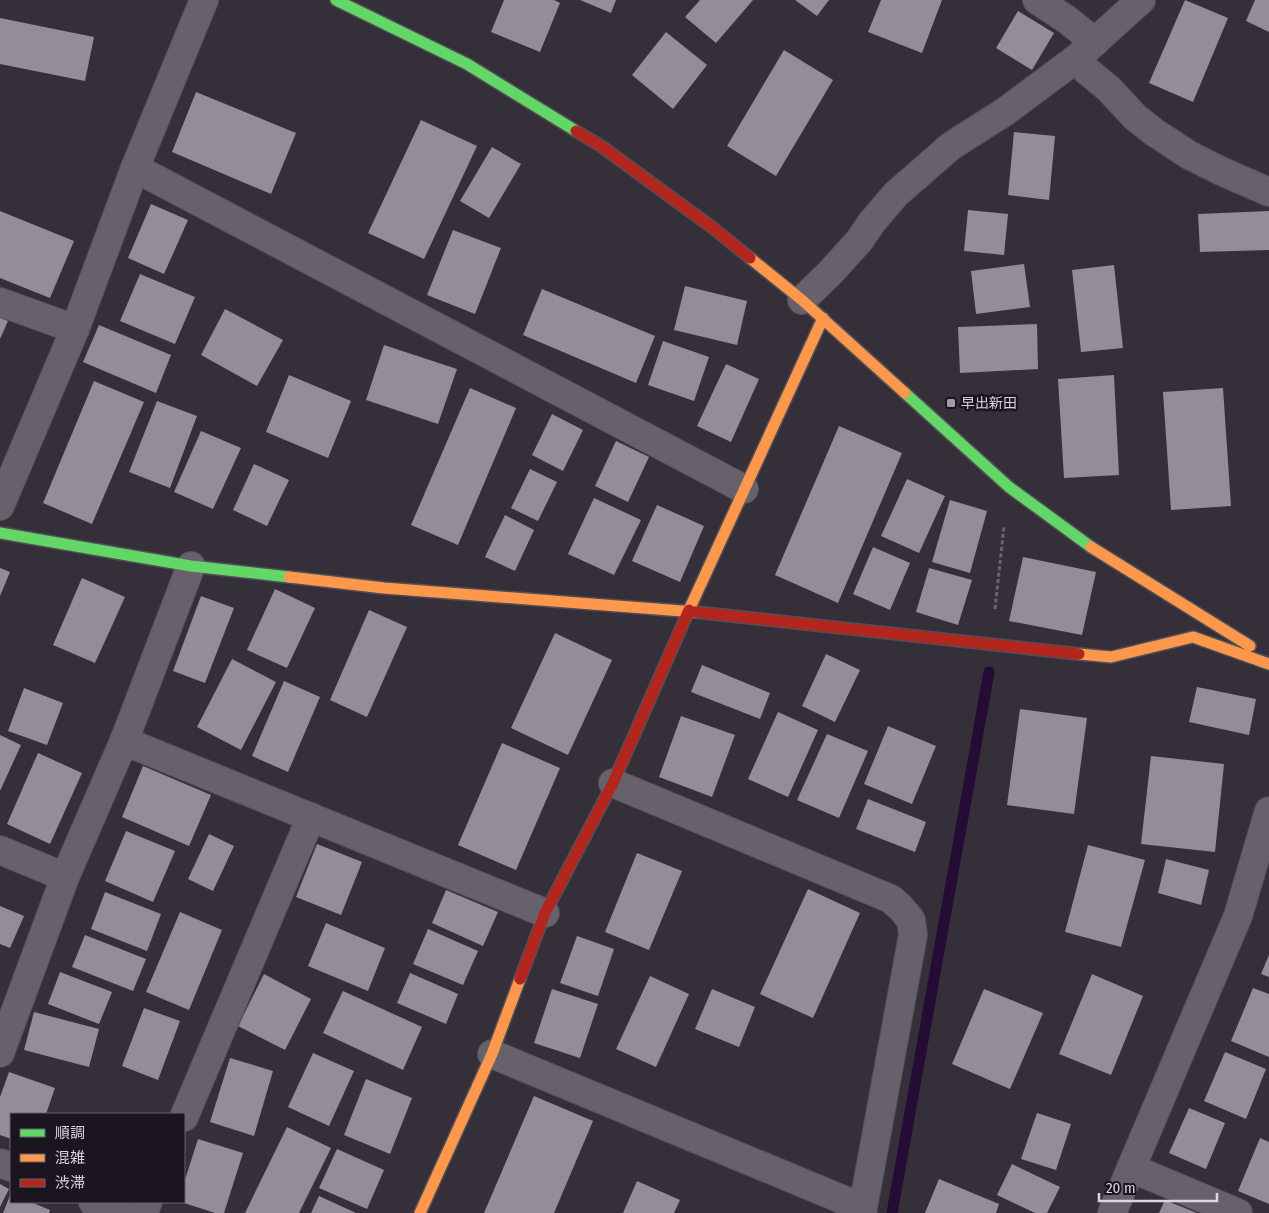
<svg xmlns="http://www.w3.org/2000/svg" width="1269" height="1213" viewBox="0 0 1269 1213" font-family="'Fira Sans Condensed','Noto Sans JP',sans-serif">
  <rect width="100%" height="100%" fill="#352f3a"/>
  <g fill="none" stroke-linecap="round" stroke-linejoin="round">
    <!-- stream -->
    <polyline stroke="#240c35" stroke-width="11" points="892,1213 989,672"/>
  </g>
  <!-- building -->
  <g fill="#928d98">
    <polygon points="504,0 554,0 560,3 540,52 491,32"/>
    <polygon points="580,0 616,0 611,13"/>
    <polygon points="700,0 753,0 716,43 685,17"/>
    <polygon points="795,0 829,0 817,16"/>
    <polygon points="881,0 942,0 922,53 868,32"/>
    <polygon points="1185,0 1228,18 1193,102 1149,83"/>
    <polygon points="1255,0 1269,0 1269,32 1246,21"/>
    <polygon points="1018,11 1054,33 1032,70 996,48"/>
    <polygon points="0,18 94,37 85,81 0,64"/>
    <polygon points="666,32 707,65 673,109 632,75"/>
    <polygon points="784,50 833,80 776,176 727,146"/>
    <polygon points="196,92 296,133 271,194 172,152"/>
    <polygon points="421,120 477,146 424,259 368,233"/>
    <polygon points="1014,132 1055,136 1049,200 1008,195"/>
    <polygon points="492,147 521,164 489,218 460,201"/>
    <polygon points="151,204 188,220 164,274 128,258"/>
    <polygon points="968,210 1008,214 1004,255 964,251"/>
    <polygon points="0,211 74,241 50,298 0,278"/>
    <polygon points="1269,211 1269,250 1200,252 1198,214"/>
    <polygon points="453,230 501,248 475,314 427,295"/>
    <polygon points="1024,264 1030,307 976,314 971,271"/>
    <polygon points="1114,265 1123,348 1081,352 1072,270"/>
    <polygon points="140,274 195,297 175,344 120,321"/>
    <polygon points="685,286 747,301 737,345 674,330"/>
    <polygon points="542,289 655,336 636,383 523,335"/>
    <polygon points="225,309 283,340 257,386 201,355"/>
    <polygon points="0,317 8,321 0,339"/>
    <polygon points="1037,324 1038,369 960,373 958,327"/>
    <polygon points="99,325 171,355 156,393 83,362"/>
    <polygon points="663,341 709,357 694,401 648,385"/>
    <polygon points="384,345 457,369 438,424 366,400"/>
    <polygon points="726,364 759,379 731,442 697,426"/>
    <polygon points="289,375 351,401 328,458 266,432"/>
    <polygon points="1114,375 1119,475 1064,478 1058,379"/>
    <polygon points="94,381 144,402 92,524 43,503"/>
    <polygon points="470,388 516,408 458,545 411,525"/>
    <polygon points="1223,388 1231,506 1171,510 1163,392"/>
    <polygon points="157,401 197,416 170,488 129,472"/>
    <polygon points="552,414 583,430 563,471 532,455"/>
    <polygon points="839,426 902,453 838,603 775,575"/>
    <polygon points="201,431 241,448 213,509 174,492"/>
    <polygon points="616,441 649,457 628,502 595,486"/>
    <polygon points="254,464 289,480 267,526 233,510"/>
    <polygon points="530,469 557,482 538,521 511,508"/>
    <polygon points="907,479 945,496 919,553 881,536"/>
    <polygon points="594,498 641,520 614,575 568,554"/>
    <polygon points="950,500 987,511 970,573 932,562"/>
    <polygon points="657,505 704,526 680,582 632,561"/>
    <polygon points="505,515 534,530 515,571 485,557"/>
    <polygon points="873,547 910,563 890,610 853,594"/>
    <polygon points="1023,557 1096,572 1082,635 1009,621"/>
    <polygon points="0,568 10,572 0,596"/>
    <polygon points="929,568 972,580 958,625 916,612"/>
    <polygon points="82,578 125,597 95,663 53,645"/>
    <polygon points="275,589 315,608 287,668 247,650"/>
    <polygon points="201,596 234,608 205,683 173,671"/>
    <polygon points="369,610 407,627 367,717 330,700"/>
    <polygon points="555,633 612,660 568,755 511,728"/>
    <polygon points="826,654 860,670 835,722 802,706"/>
    <polygon points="232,659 276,682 241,750 197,727"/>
    <polygon points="702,665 770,693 760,719 691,692"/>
    <polygon points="284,681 320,697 288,772 252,756"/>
    <polygon points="1197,687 1256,699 1249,735 1189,722"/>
    <polygon points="24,688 63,703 47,745 8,731"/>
    <polygon points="1020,709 1087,718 1074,814 1007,805"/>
    <polygon points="778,712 818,730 788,797 748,779"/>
    <polygon points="681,716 735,735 712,797 659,777"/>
    <polygon points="888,726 936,746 912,804 864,784"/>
    <polygon points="827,734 868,751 839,818 797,800"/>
    <polygon points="0,735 21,745 0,791"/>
    <polygon points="502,743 560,768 516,870 458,845"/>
    <polygon points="38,753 82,773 50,844 7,824"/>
    <polygon points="1151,756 1224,764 1215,852 1141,844"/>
    <polygon points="143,766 211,795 189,846 122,817"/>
    <polygon points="868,799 926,822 915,852 856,829"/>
    <polygon points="126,831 175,851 153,902 105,881"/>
    <polygon points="209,834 234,846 213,891 188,879"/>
    <polygon points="317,844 362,862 341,915 296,897"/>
    <polygon points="1088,845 1145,860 1121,947 1065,932"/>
    <polygon points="637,853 682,871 649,950 605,932"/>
    <polygon points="1166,859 1209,870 1201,905 1158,893"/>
    <polygon points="808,889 860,913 813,1018 760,994"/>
    <polygon points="446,890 498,912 483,946 432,923"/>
    <polygon points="105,892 161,914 147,951 91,929"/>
    <polygon points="0,906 24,916 10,948 0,944"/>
    <polygon points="180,912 222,930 189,1010 146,992"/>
    <polygon points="326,923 385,948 368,991 308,966"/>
    <polygon points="428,929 478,951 463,985 413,964"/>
    <polygon points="85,935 146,959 133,991 72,967"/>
    <polygon points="577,936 614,949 598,996 560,983"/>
    <polygon points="1269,955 1269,977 1261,974"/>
    <polygon points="60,972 112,992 99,1024 48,1004"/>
    <polygon points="410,973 458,994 446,1024 397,1003"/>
    <polygon points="264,974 311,999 285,1050 238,1026"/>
    <polygon points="1092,974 1143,996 1111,1075 1059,1054"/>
    <polygon points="650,976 689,994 656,1067 616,1049"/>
    <polygon points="1253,988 1269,994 1269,1057 1231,1041"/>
    <polygon points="552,989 598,1004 580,1058 534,1043"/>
    <polygon points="712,989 755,1007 739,1047 695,1029"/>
    <polygon points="984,989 1043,1013 1010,1089 952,1064"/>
    <polygon points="343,991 422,1027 403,1070 323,1033"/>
    <polygon points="144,1008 180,1021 158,1080 122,1066"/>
    <polygon points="34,1012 99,1029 89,1067 24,1050"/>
    <polygon points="1225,1052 1266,1069 1246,1119 1204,1101"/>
    <polygon points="313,1053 354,1071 329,1126 288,1107"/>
    <polygon points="230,1058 273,1071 254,1136 210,1122"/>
    <polygon points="9,1072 55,1088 46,1114 11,1114 11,1139 0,1135 0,1097"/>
    <polygon points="366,1079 412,1098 390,1154 344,1135"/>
    <polygon points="534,1096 593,1121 554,1213 484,1213"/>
    <polygon points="1189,1108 1225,1123 1206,1169 1169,1153"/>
    <polygon points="1037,1113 1071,1124 1056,1170 1021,1159"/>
    <polygon points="287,1127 331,1148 299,1213 245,1213"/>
    <polygon points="1260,1138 1269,1142 1269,1204 1238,1191"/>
    <polygon points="198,1139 243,1153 224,1213 215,1213 184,1203 184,1183"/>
    <polygon points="337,1149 384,1170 367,1209 319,1188"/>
    <polygon points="1012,1164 1060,1187 1047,1213 1035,1213 997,1195"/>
    <polygon points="939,1179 999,1204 996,1213 925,1213"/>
    <polygon points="637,1181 680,1200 674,1213 623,1213"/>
    <polygon points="0,1184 9,1189 0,1207"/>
    <polygon points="11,1193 11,1202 31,1202 50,1210 49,1213 3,1213"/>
    <polygon points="319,1196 356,1213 311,1213"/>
    <polygon points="1165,1200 1197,1213 1159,1213"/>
  </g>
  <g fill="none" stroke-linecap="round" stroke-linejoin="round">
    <defs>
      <g id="street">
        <polyline points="1037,0 1066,19 1095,42"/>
        <polyline points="1077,58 1086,70 1109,89 1135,117 1154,132 1189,155 1221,171 1269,192"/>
        <polyline points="135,168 744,489"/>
        <polyline points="802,300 830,273 859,241 872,222 896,194 951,146 1006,111 1077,58 1141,0"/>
        <polyline points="0,302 75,329"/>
        <polyline points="0,506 75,329 135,168 204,0"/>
        <polyline points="124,741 545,913"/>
        <polyline points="613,783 891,899 901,908 911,920 913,935 862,1213"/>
        <polyline points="0,850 65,877"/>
        <polyline points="0,1053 65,877 124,741 191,566"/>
        <polyline points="492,1054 863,1208"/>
        <polyline points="184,1117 311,817"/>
        <polyline points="0,1163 11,1167"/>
        <polyline points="1131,1168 1238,1213"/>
        <polyline points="93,1202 120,1213"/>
        <polyline points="143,1213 148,1202"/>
        <polyline points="1112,1213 1238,916 1269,811"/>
      </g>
      <g id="fast">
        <polyline points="336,0 467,64 576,131"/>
        <polyline points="905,393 1009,487 1091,547"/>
        <polyline points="0,533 191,566 289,577"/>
      </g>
      <g id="slow">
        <polyline points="750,258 802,300 905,393"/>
        <polyline points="1091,547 1250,646"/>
        <polyline points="289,577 384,588 695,612"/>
        <polyline points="689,610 823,318"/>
        <polyline points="1079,654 1111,657 1193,637 1269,664"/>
        <polyline points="420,1213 492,1054 520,979"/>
      </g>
      <g id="jam">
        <polyline points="576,131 601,146 713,228 750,258"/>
        <polyline points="695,612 1079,654"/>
        <polyline points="520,979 545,913 613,783 689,610"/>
      </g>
    </defs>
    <!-- street casing -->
    <use href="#street" stroke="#524e57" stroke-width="30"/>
    <!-- fast casing -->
    <use href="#fast" stroke="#524e57" stroke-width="14"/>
    <!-- slow casing -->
    <use href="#slow" stroke="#524e57" stroke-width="14"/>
    <!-- jam casing -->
    <use href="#jam" stroke="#524e57" stroke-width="14"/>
    <!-- path -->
    <polyline stroke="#68656c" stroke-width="3" stroke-dasharray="4 2.5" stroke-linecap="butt" points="995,609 1004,526"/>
    <!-- street -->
    <use href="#street" stroke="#66616a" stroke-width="28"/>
    <!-- fast -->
    <use href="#fast" stroke="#63d668" stroke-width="11"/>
    <!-- slow -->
    <use href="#slow" stroke="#ff974d" stroke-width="11"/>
    <!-- jam -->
    <use href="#jam" stroke="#b3261e" stroke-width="11"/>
  </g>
  <!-- markers -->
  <rect fill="#a19ba8" stroke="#1a151f" stroke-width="2" x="946" y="398" width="10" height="10" rx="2.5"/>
  <g text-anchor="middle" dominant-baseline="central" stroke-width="5" stroke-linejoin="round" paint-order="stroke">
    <!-- poi labels -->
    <g font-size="14" fill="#dbd5e3" stroke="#1a151f" text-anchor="start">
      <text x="961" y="403">早出新田</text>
    </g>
  </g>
  <!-- legend -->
  <rect x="10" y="1113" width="175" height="90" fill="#1a151f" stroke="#67626d"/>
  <rect x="20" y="1129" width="25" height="8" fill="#63d668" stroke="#67626d"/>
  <text x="55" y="1138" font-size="15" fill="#dbd5e3">順調</text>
  <rect x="20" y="1154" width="25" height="8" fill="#ff974d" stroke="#67626d"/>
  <text x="55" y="1163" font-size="15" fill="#dbd5e3">混雑</text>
  <rect x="20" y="1179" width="25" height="8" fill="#b3261e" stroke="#67626d"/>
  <text x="55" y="1188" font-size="15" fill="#dbd5e3">渋滞</text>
  <!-- scale -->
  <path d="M1099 1193v8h118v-8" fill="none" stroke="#dbd5e3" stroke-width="2.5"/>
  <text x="1106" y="1193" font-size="15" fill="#dbd5e3" stroke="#1a151f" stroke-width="4" paint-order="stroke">20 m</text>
</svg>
